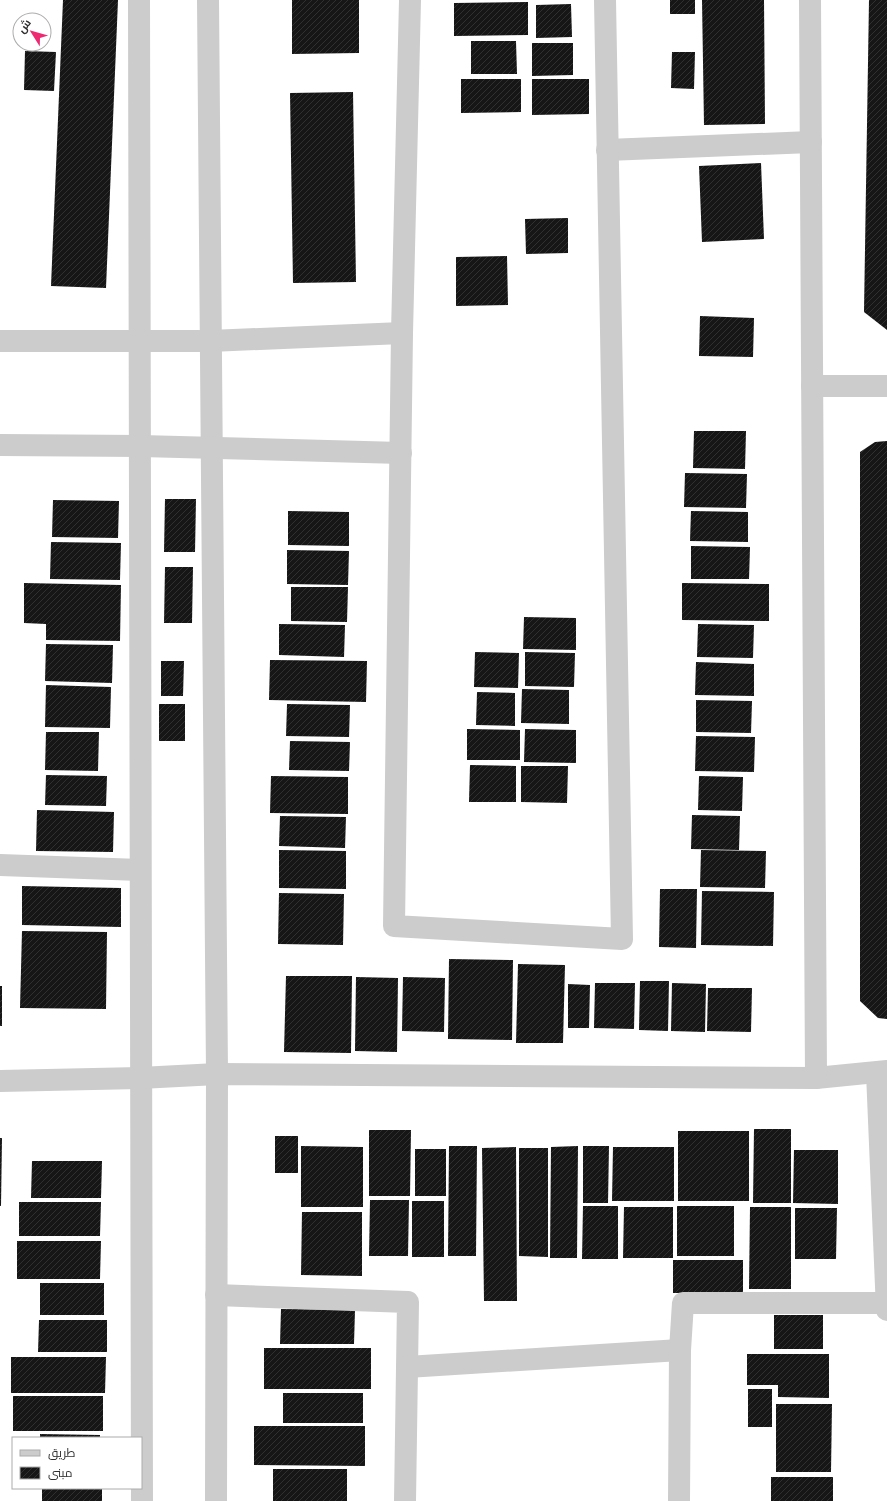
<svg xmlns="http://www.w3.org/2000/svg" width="887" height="1501" viewBox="0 0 887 1501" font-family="Barlow,Cairo,sans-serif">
  <defs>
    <pattern id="building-hatch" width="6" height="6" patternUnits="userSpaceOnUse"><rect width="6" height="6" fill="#161616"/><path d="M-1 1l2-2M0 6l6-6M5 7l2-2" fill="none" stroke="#303030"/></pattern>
  </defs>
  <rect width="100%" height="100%" fill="#fff"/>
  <!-- building -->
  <g fill="url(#building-hatch)">
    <polygon points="63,0 118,0 106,288 51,286"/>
    <polygon points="292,0 359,0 359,53 292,54"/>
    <rect x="670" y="0" width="25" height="14"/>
    <polygon points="702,0 764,0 765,124 704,125"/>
    <polygon points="869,0 887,0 887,330 864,312"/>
    <polygon points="528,2 528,35 454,36 454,3"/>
    <polygon points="571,4 572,37 536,38 536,5"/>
    <polygon points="471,41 516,41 517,74 471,74"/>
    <polygon points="532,43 573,43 573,75 532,76"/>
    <polygon points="25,51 56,52 54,91 24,90"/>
    <polygon points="672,52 695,52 694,89 671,88"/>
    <polygon points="461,79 521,79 521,112 461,113"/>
    <polygon points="532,79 589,79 589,114 532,115"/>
    <polygon points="353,92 356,282 293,283 290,93"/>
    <polygon points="761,163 764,239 702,242 699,166"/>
    <polygon points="568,218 568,253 526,254 525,219"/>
    <polygon points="507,256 508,305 456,306 456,257"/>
    <polygon points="700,316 754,318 753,357 699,356"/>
    <polygon points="694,431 746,431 745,469 693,468"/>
    <polygon points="887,441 887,1019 878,1018 860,1001 860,452 875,442"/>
    <polygon points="685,473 747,474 746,508 684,507"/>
    <polygon points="165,499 196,499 195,552 164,552"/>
    <polygon points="53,500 119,501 118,538 52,537"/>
    <polygon points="288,511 349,512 349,546 288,545"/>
    <polygon points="691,511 748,512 748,542 690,541"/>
    <polygon points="51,542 121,543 120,580 50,579"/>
    <polygon points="691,546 750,547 749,579 691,579"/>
    <polygon points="287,550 349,551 348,585 287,584"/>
    <polygon points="165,567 193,567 192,623 164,623"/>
    <polygon points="24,583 121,585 120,641 46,640 46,624 24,623"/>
    <polygon points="682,583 769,584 769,621 682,620"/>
    <polygon points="291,587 348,587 347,622 291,621"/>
    <polygon points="524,617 576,618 576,650 523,649"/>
    <polygon points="279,624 345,625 344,657 279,655"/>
    <polygon points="698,624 754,625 753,658 697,657"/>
    <polygon points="46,644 113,645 112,683 45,681"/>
    <polygon points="475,652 519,653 518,688 474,687"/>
    <polygon points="525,652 575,653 574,687 525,686"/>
    <polygon points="270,660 367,661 366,702 269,700"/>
    <polygon points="161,661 184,661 183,696 161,696"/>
    <polygon points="696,662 754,664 754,696 695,695"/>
    <polygon points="46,685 111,687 110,728 45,727"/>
    <polygon points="522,689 569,690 569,724 521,723"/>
    <polygon points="477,692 515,693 515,726 476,725"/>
    <polygon points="696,700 752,701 751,733 696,732"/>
    <rect x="159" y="704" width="26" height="37"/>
    <polygon points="287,704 350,705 349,737 286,736"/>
    <polygon points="467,729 520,730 520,760 467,760"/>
    <polygon points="525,729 576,730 576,763 524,762"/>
    <polygon points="46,732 99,732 98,771 45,770"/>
    <polygon points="696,736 755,737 754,772 695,771"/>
    <polygon points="290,741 350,742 349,771 289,770"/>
    <polygon points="470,765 516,766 516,802 469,802"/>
    <polygon points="521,766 568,766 567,803 521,802"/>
    <polygon points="46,775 107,776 106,806 45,805"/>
    <polygon points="271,776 348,777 348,814 270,813"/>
    <polygon points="699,776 743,777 742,811 698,810"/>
    <polygon points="37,810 114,812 113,852 36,851"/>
    <polygon points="692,815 740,816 739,850 691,849"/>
    <polygon points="280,816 346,817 345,848 279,846"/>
    <polygon points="279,850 346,851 346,889 279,888"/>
    <polygon points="701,850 766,851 765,888 700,887"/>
    <polygon points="22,886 121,888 121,927 22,925"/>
    <polygon points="660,889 697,889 696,948 659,947"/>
    <polygon points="702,891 774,892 773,946 701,945"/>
    <polygon points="279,893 344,894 343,945 278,944"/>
    <polygon points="22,931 107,932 106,1009 20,1008"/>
    <polygon points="449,959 513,960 512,1040 448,1039"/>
    <polygon points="518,964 565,965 563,1043 516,1043"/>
    <polygon points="286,976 352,976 351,1053 284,1052"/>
    <polygon points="356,977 398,978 397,1052 355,1051"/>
    <polygon points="403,977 445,978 444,1032 402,1031"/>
    <polygon points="640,981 669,981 668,1031 639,1030"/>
    <polygon points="595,983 635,983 634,1029 594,1028"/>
    <polygon points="672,983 706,984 705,1032 671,1031"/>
    <polygon points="568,984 590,985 589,1028 568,1028"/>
    <rect x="0" y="986" width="2" height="40"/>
    <polygon points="708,988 752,988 751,1032 707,1031"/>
    <polygon points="754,1129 791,1129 791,1203 753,1203"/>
    <polygon points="369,1130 411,1130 410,1196 369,1196"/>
    <rect x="678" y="1131" width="71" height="70"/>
    <rect x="275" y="1136" width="23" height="37"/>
    <polygon points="0,1138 2,1138 1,1206 0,1206"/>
    <polygon points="301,1146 363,1147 363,1207 301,1207"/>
    <polygon points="449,1146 477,1146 476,1256 448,1256"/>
    <polygon points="578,1146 577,1258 550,1258 551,1147"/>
    <polygon points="583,1146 609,1146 608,1203 583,1203"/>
    <polygon points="516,1147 517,1301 484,1301 482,1148"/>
    <polygon points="613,1147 674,1147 674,1201 612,1201"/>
    <polygon points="519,1148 548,1148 548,1257 519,1256"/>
    <rect x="415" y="1149" width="31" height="47"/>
    <polygon points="794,1150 838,1150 838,1204 793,1203"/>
    <polygon points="32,1161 102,1161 101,1198 31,1198"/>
    <polygon points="370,1200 409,1200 408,1256 369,1256"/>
    <rect x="412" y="1201" width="32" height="56"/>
    <polygon points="19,1202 101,1202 100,1236 19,1236"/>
    <polygon points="583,1206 618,1206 618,1259 582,1259"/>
    <rect x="677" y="1206" width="57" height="50"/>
    <polygon points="624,1207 673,1207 673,1258 623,1258"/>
    <polygon points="750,1207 791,1207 791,1289 749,1289"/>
    <polygon points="795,1208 837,1208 836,1259 795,1259"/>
    <polygon points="302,1212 362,1212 362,1276 301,1275"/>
    <polygon points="17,1241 101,1241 100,1279 17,1279"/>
    <rect x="673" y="1260" width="70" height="33"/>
    <rect x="40" y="1283" width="64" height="32"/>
    <polygon points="281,1309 355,1310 354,1344 280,1344"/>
    <rect x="774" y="1315" width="49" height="34"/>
    <polygon points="39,1320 107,1320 107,1352 38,1352"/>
    <rect x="264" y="1348" width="107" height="41"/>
    <polygon points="747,1354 829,1354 829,1398 778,1397 778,1385 747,1385"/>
    <polygon points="11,1357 106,1357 105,1393 11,1393"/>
    <rect x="748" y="1389" width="24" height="38"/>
    <rect x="283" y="1393" width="80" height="30"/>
    <rect x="13" y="1396" width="90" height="35"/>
    <polygon points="776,1404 832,1404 831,1472 776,1472"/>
    <polygon points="254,1426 365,1426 365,1466 254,1465"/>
    <polygon points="40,1434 100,1435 100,1438 40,1438"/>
    <rect x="273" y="1469" width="74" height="32"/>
    <rect x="771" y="1477" width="62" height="24"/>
    <rect x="42" y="1488" width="60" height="13"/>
  </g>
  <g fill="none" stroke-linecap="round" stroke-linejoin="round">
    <!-- street -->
    <g stroke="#ccc" stroke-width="22">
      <polyline points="139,0 142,1501"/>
      <polyline points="208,0 217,1074 216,1501"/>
      <polyline points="810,0 816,1078 887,1071"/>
      <polyline points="607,150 811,142"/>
      <polyline points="402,333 394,926 622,939 605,0"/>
      <polyline points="0,341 210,341 402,333 410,0"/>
      <polyline points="812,386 887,386"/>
      <polyline points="0,445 141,446 401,453"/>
      <polyline points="0,865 140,870"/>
      <polyline points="877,1073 887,1310"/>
      <polyline points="0,1081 140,1078 217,1074 816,1078"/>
      <polyline points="216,1295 408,1302 405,1501"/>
      <polyline points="407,1367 680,1350"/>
      <polyline points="679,1501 680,1350 683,1303 887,1303"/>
    </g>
  </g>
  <!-- legend -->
  <rect x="12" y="1437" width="130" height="52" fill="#ffffff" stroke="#acacac"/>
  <rect x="20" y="1450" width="20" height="6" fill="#cccccc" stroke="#acacac"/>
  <text x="48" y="1457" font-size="12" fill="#2f2f2f">طريق</text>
  <rect x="20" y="1467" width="20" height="12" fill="url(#building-hatch)" stroke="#acacac"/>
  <text x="48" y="1477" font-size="12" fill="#2f2f2f">مبنى</text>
  <!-- north arrow -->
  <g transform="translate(32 32) rotate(307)"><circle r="19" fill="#ffffff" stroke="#acacac"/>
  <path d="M0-3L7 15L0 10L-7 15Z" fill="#ee2871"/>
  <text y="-6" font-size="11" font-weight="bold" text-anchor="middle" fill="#2f2f2f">ش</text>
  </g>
</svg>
